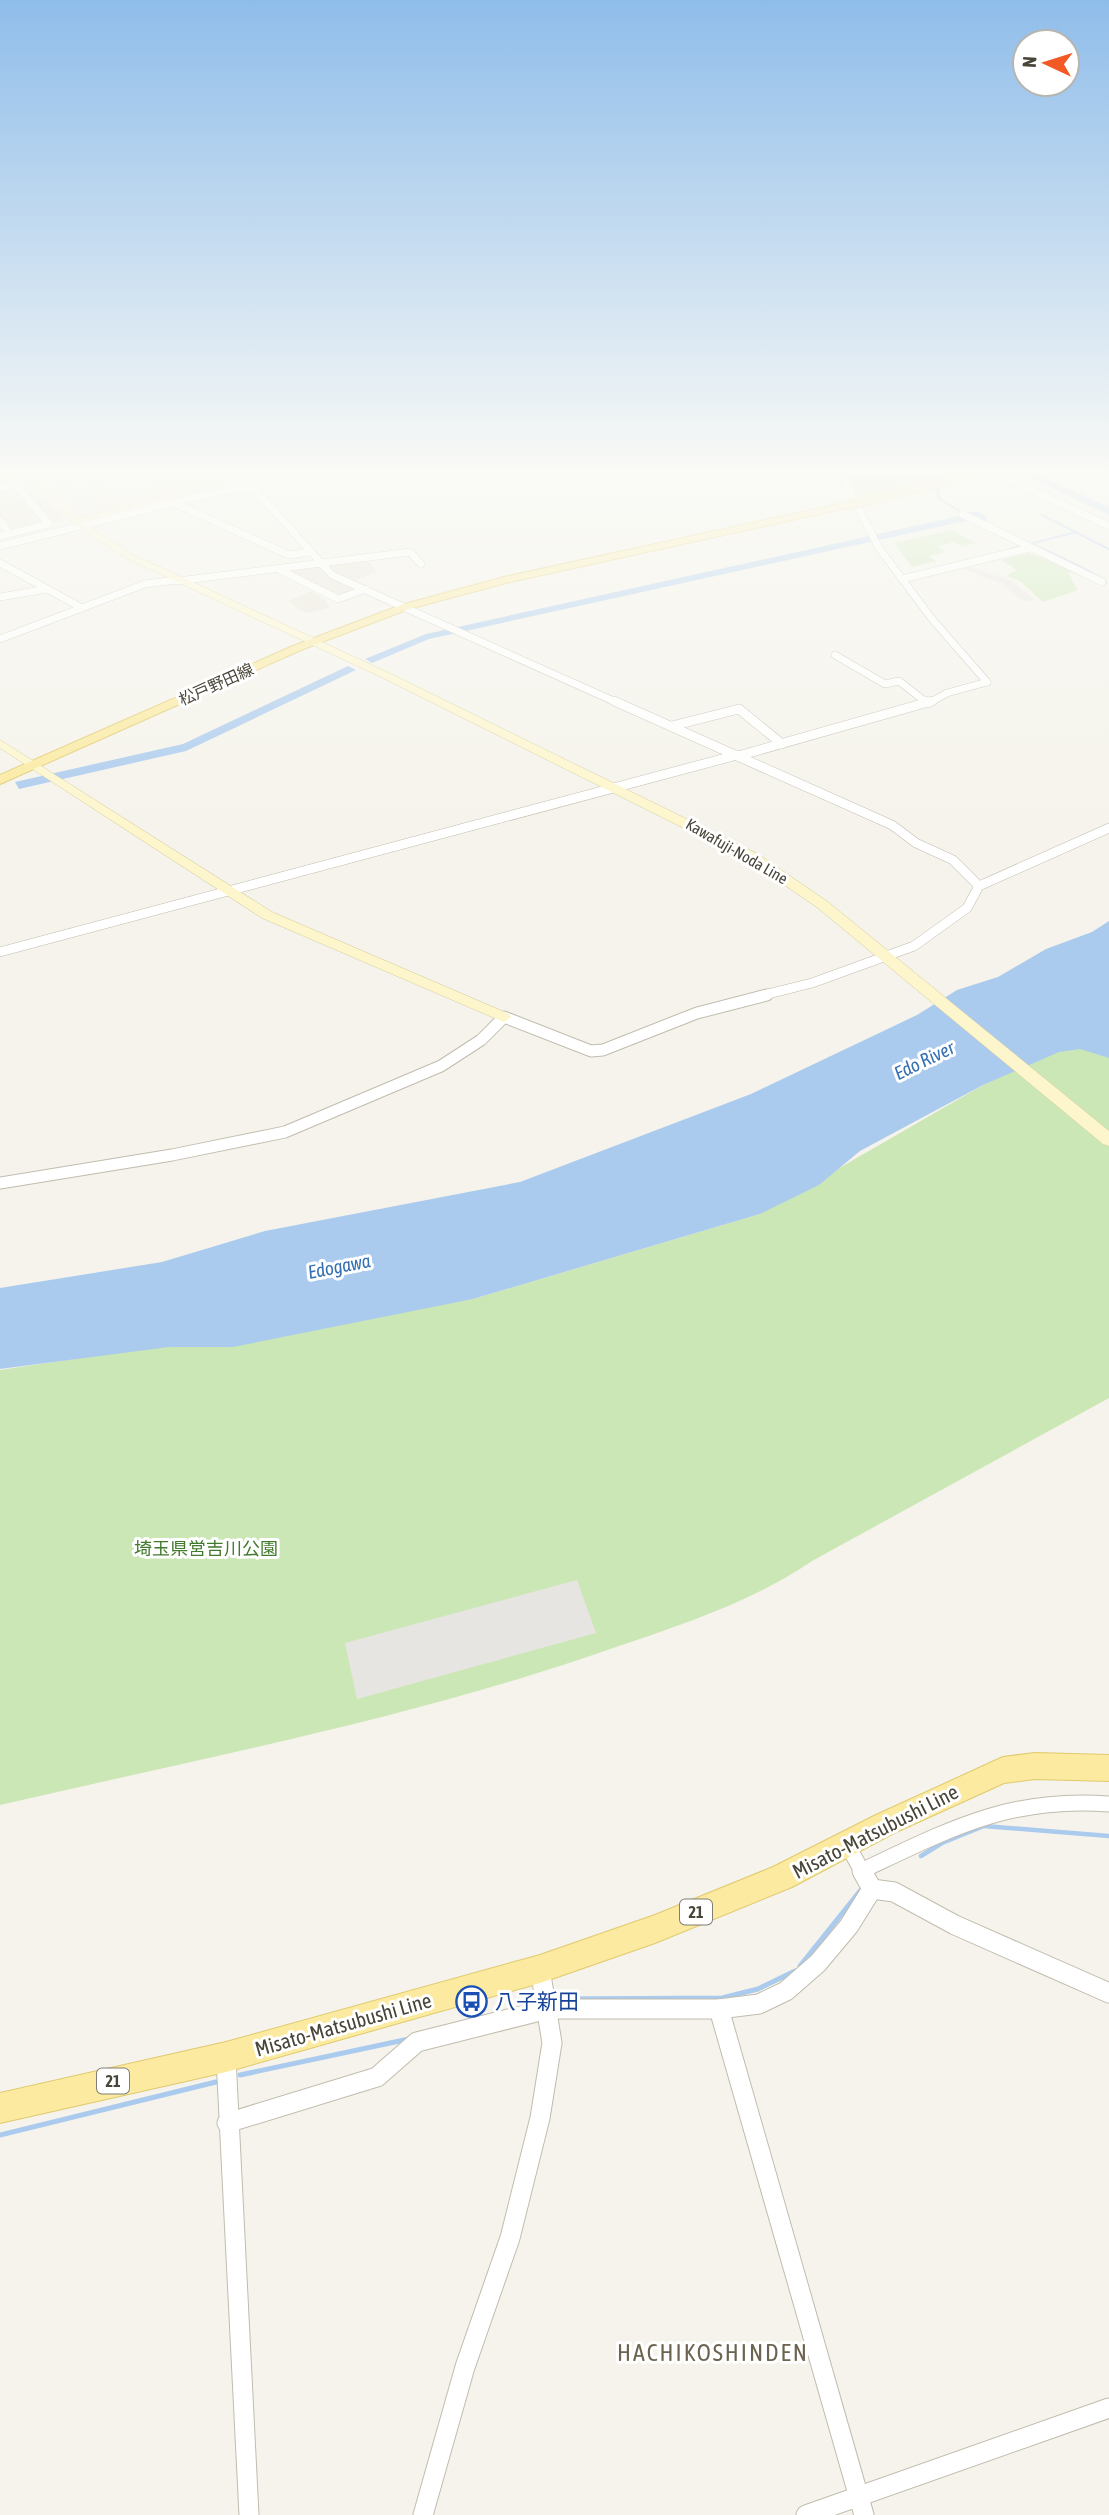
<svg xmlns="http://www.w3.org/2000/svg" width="1109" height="2515" viewBox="0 0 1109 2515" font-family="'Asap Condensed','Noto Sans JP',sans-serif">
  <rect width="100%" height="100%" fill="#f5f3eb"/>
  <!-- residential -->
  <g fill="#e9e5d9">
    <polygon points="13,480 30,482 64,519 50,523 10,484"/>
    <polygon points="14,486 45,523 11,532 0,518 0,488"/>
    <polygon points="369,560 376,573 353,581 339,577 325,565"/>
    <polygon points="319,566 361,588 340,597 285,570"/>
    <polygon points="311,591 325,600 330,608 305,613 288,601"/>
  </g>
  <!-- commercial -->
  <g fill="#f5ecd8">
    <polygon points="51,475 148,475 165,495 80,516 47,479"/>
    <polygon points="161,475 218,475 230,487 181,497"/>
  </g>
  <!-- green -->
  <g fill="#cce7b6">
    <polygon points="843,475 938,475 931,477 931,483 857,501"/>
    <polygon points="952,530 976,543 963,547 954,542 938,546 945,552 929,556 936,561 912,567 894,543"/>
    <polygon points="1029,553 1074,571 1068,573 1078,590 1043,602 1019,580 1006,576 1017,570 1001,560"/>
    <path d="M1109 1026V1398L812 1561C753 1601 686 1623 619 1646 419 1717 207 1757 0 1805V1370L473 1299 760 1214 983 1085Z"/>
  </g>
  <!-- parking -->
  <g fill="#e7e5e2">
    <polygon points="102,475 147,475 159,489 114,500 100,484 105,483"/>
    <polygon points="87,479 93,486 83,491 94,489 102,506 80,512 54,485 66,483 73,492 78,491 72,482"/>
    <polygon points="968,566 1012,581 1035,600 1022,601 1001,583 963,569"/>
    <polygon points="577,1580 596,1633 357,1699 345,1643"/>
  </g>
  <!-- water -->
  <g fill="#abcbee">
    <polygon points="1024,475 1038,475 1109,507 1109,515"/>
    <path d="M934 478 938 480 941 499 964 512H979L987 517V523C1008 533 1101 571 1109 584L974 519 429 639 372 663 365 659 426 634 964 515 937 499Z"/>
    <polygon points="348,666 356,670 186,751 19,789 15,782 183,744"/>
    <polygon points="1109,921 1109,1058 1080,1049 1059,1052 983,1085 860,1151 819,1185 760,1214 473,1299 233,1347 169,1347 0,1369 0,1288 162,1262 265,1231 520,1182 751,1094 917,1015 957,990 998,977 1046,949 1092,932"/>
  </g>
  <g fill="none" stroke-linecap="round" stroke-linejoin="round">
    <!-- stream-far2 -->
    <g stroke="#abcbee" stroke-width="2">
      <polyline points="1042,515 1109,549"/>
      <polyline points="1010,549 1076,532"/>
    </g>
    <!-- stream-far1 -->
    <polyline stroke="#abcbee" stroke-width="4.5" points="921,1856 942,1843 984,1826 1109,1836"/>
    <!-- stream -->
    <g stroke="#abcbee" stroke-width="5">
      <polyline points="800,1966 860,1891"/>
      <polyline points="553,1999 722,1998 758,1989 795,1971"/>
      <polyline points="240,2075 409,2039"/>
      <polyline points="0,2135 216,2082"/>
    </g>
    <defs>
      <g id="street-far4">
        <polyline points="841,475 879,548 932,619 987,682"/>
        <polyline points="992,475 1028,488 1109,526"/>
        <polyline points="252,486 332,575 618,703"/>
        <polyline points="0,487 16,485 49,524 0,536"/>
        <polyline points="174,503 289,555 309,552"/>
        <polyline points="962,514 1102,582"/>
        <polyline points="0,521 10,534"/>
        <polyline points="0,546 205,495 314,475"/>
        <polyline points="0,563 82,608"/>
        <polyline points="280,570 338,599 366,589"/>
        <polyline points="902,579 1030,548"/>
        <polyline points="178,581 410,552 421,564"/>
        <polyline points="0,597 47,589"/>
        <polyline points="0,639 145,584 176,580"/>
        <polyline points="835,655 885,684 899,681 927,703"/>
        <polyline points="929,703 947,693 987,682"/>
      </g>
      <g id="street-far3">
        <polyline points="614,701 892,825 916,843 953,860 979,886"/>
        <polyline points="925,701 928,703"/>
        <polyline points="672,726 739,709 782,744"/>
        <polyline points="738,756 932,701"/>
        <polyline points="0,952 737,755"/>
        <polyline points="760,996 812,983 914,946 967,908 979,886 1109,828"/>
      </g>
      <polyline id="street-far2" points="0,1183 172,1155 285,1132 441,1066 481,1040 504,1017 591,1051 603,1050 697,1013 767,995"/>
      <g id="street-far1">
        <polyline points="847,1844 863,1873"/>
        <path d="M861 1871C948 1830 1010 1796 1109 1804"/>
      </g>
      <g id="street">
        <polyline points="862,1871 872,1889"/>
        <polyline points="872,1889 894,1892 955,1925 1109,1993"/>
        <polyline points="719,2009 864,2515"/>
        <polyline points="226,2058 249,2515"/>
        <polyline points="227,2123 377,2077 417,2042 548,2009 719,2009 759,2004 786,1991 818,1963 849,1926 872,1889"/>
        <polyline points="423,2515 465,2367 510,2238 540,2118 552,2043 540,1969"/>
        <polyline points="806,2515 1109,2408"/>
      </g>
      <g id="secondary">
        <polygon points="33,475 78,518 167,496 150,475 159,475 176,495 176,499 82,522 134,555 387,672 758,854 828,902 1109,1131 1109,1146 1103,1144 818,908 748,860 379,676 128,559 72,523 25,477 0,482 0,476"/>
        <polygon points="0,740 272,912 509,1014 511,1017 504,1022 499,1020 262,918 0,748"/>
      </g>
      <g id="primary">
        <polygon points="848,502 851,507 506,583 409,609 301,650 0,784 0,775 293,646 401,605 504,577"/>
        <polygon points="1035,1753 1109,1755 1109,1781 1035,1779 1004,1783 894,1833 792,1887 655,1943 540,1983 226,2072 0,2123 0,2093 226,2042 540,1955 655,1915 773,1867 876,1815 1003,1757"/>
      </g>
    </defs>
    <!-- street-far4 casing -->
    <use href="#street-far4" stroke="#c0bcae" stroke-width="8"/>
    <!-- street-far3 casing -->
    <use href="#street-far3" stroke="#c0bcae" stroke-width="10"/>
    <!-- street-far2 casing -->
    <use href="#street-far2" stroke="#c0bcae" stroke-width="13"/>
    <!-- street-far1 casing -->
    <use href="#street-far1" stroke="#c0bcae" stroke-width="17"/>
    <!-- street casing -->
    <use href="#street" stroke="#c0bcae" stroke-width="21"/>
    <!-- secondary casing -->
    <use href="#secondary" stroke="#d3ca9c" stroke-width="1"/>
    <!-- primary casing -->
    <use href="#primary" stroke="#e0ca6e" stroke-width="2"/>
    <!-- street-far4 -->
    <use href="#street-far4" stroke="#fff" stroke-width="7"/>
    <!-- street-far3 -->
    <use href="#street-far3" stroke="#fff" stroke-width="9"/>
    <!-- street-far2 -->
    <use href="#street-far2" stroke="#fff" stroke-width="11"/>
    <!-- street-far1 -->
    <use href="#street-far1" stroke="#fff" stroke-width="15"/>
    <!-- street -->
    <use href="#street" stroke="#fff" stroke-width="19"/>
    <!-- secondary -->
    <use href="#secondary" fill="#fdf6cd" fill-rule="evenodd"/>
    <!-- primary -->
    <use href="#primary" fill="#fbea9f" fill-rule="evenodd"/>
    <defs>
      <polyline id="primary-bridge" points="848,505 968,475"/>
    </defs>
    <!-- primary-bridge casing -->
    <use href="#primary-bridge" stroke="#e0ca6e" stroke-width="11" stroke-linecap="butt"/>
    <!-- primary-bridge -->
    <use href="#primary-bridge" stroke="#fbea9f" stroke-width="10"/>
  </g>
  <!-- sky -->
  <linearGradient id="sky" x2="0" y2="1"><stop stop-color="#8fbdea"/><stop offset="0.57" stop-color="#fafaf6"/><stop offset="1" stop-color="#fafaf6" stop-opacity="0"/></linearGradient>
  <rect width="1109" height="827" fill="url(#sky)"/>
  <!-- icons -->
  <defs>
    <symbol id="bus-ring" viewBox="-11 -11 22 22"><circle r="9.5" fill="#fff" stroke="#1a4fb4" stroke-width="1.5"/><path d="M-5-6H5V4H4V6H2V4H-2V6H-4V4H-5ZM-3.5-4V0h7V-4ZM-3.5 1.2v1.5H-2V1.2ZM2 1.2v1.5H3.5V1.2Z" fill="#1a4fb4"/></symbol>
  </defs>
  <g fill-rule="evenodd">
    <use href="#bus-ring" x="454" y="1984" width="35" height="35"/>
  </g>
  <g text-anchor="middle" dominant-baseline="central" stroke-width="6" stroke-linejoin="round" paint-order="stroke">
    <!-- far-street labels -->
    <g font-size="16" fill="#494539" stroke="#fff">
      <text transform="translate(216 684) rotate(-24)">松戸野田線</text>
      <text transform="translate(737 851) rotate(30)">Kawafuji-Noda Line</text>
    </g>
    <!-- shield labels -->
    <g fill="#fff" stroke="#807d74" stroke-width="2">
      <rect x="680" y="1899.5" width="32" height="25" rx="5"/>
      <rect x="97" y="2068.5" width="32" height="25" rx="5"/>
    </g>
    <g font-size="16" font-weight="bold" fill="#494539">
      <text x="696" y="1912">21</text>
      <text x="113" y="2081">21</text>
    </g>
    <!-- park labels -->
    <g font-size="18" fill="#427a2d" stroke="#fff">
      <text x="206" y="1548">埼玉県営吉川公園</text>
    </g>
    <!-- water labels -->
    <g font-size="19" font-style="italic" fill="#3570b2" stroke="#fff">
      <text transform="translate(924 1060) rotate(-26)">Edo River</text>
      <text transform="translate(339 1266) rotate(-11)">Edogawa</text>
    </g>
    <!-- near-street labels -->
    <g font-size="21" fill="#494539" stroke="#fff">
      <text transform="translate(875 1831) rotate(-27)">Misato-Matsubushi Line</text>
      <text transform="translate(343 2024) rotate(-16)">Misato-Matsubushi Line</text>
    </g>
    <!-- near-transit labels -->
    <g font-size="21" fill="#164399" stroke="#fff" text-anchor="start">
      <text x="495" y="2001">八子新田</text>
    </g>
    <!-- near-quarter labels -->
    <g font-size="24" letter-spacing="2" fill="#6c6450" stroke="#fff">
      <text x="713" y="2352">HACHIKOSHINDEN</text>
    </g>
  </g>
  <!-- north arrow -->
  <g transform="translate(1046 63) rotate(274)"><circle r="33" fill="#ffffff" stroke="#b6b5b0" stroke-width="2"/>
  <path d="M0-5L12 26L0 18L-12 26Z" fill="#f25a25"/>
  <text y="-10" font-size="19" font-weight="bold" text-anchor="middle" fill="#494539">N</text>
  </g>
</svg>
